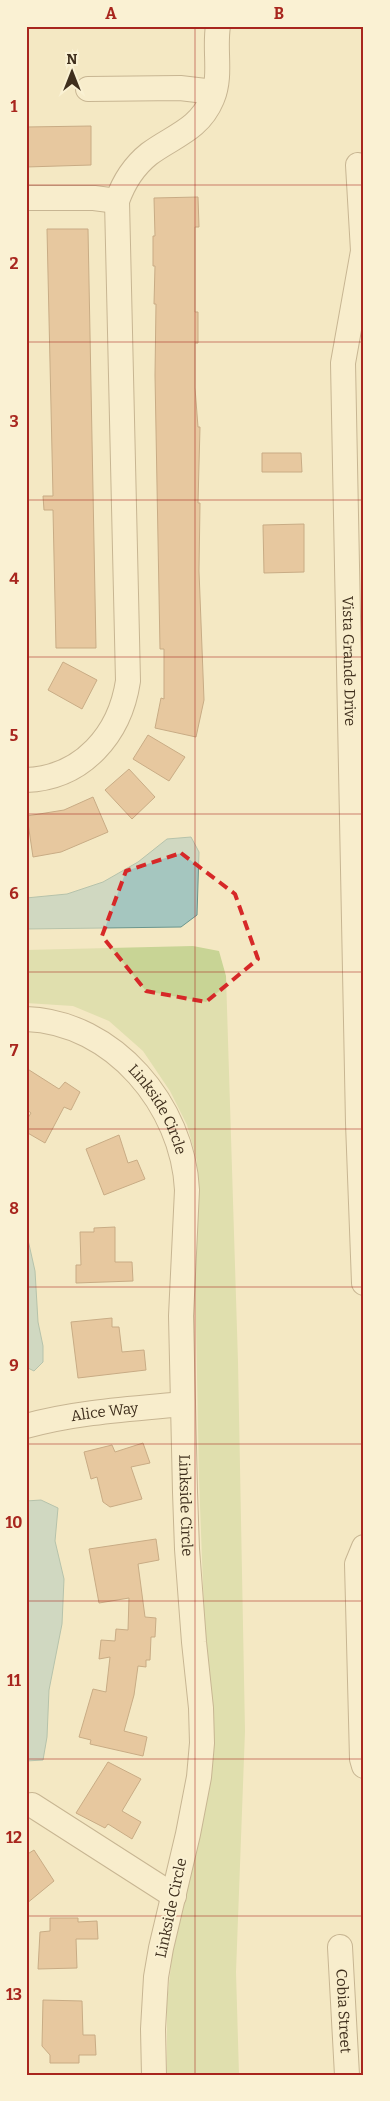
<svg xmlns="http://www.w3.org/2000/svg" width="390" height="2101" viewBox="0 0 390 2101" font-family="Bitter,serif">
  <rect width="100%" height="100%" fill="#f4e8c3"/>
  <!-- green -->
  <polygon fill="#c8d495" points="193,946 219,951 226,976 238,1362 245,1731 236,1972 239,2075 167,2075 167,2002 172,1956 201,1833 210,1772 199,1479 195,1268 197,1161 187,1125 170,1091 143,1051 109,1021 73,1006 26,1003 26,950"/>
  <!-- water -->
  <g fill="#a5c6bf" stroke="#6a968e">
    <polygon points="191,837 199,852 197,915 181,927 26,929 26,898 67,894 103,882 138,862 167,839"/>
    <polygon points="26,1231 35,1271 38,1322 43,1346 43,1362 34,1371 26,1367"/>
    <polygon points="41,1500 58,1508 55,1541 64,1579 62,1624 49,1690 47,1737 43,1760 26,1761 26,1501"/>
  </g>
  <!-- building -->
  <g fill="#d7a374" stroke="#936339">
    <polygon points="91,126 91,165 26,167 26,127"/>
    <polygon points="198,197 199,227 195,227 195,312 198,312 198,343 195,343 195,388 198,427 200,427 198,503 200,503 199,571 204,700 196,737 155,728 161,698 164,699 164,649 160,649 155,375 156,304 154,304 155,266 153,266 153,236 155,236 154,198"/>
    <polygon points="47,229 88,229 96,648 56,648 53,510 44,510 43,496 53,496"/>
    <polygon points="262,453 301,453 302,472 262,472"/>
    <polygon points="304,524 304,572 264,573 263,525"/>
    <polygon points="63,662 97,680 82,709 48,690"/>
    <polygon points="148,735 185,757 169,781 133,759"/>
    <polygon points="129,769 155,797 132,819 105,790"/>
    <polygon points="93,797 108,832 61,852 33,857 27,816 64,810"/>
    <polygon points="26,1068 59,1089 65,1082 80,1092 71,1110 64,1107 45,1143 26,1132 26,1121 31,1113 26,1109"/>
    <polygon points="119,1135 128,1163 137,1160 145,1179 104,1195 86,1149"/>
    <polygon points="115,1227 115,1262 132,1262 133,1281 76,1283 76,1265 81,1265 80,1232 94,1232 94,1228"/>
    <polygon points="112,1318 112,1327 119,1327 122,1352 144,1350 146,1370 78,1378 71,1322"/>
    <polygon points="143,1443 150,1463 131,1467 142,1499 110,1507 103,1502 97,1477 91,1479 84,1452 112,1445 115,1452"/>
    <polygon points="156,1539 159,1560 138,1564 145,1617 156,1618 155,1637 151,1637 150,1660 146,1660 146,1667 138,1666 134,1695 124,1731 147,1737 143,1756 90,1744 91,1740 79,1737 93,1689 106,1692 110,1657 99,1659 101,1640 115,1641 116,1629 128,1630 129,1598 99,1603 89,1549"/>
    <polygon points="108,1762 141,1779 122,1811 141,1822 132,1839 108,1824 105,1828 76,1813"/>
    <polygon points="34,1850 54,1881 26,1904 26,1855"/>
    <polygon points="50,1918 78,1918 78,1922 97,1921 98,1939 76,1939 77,1968 38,1969 40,1932 50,1931"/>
    <polygon points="43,2000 82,2001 83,2035 95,2035 96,2055 79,2055 79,2063 50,2063 50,2055 42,2046"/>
  </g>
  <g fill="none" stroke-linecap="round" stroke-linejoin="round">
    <defs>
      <g id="minor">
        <polyline points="88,89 180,88 214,92"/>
        <path id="s1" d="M358 165 363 251 343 363 358 1123 364 1283"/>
        <polyline points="26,198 94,198 117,201"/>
        <path d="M26 780C83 778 120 734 128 681L117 201C123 184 134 166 149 154 173 136 199 130 212 99 222 76 214 50 218 26"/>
        <path id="s2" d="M26 1019C114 1022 183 1106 187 1190L181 1316 185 1492 187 1549 194 1642 201 1708 202 1743 199 1777 188 1834 161 1948 156 1977 153 2029 154 2075"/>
        <path id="s3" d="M26 1426C77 1412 130 1409 183 1404"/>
        <polyline points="364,1547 357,1564 362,1759 364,1766"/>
        <polyline points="32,1805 174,1896"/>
        <path id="s4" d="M340 1947 347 2075"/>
      </g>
    </defs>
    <!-- minor casing -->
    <use href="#minor" stroke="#917957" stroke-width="26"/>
    <!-- minor -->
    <use href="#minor" stroke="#fdf4d7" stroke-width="24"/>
  </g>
  <!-- marked area -->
  <path d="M0 0H390V2101H0ZM181 853 235 894 258 959 206 1002 146 991 102 936 126 871Z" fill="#f4e8c3" fill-opacity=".55" fill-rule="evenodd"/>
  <path fill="none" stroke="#d62828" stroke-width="4" stroke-dasharray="10 6" stroke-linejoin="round" d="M181 853 235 894 258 959 206 1002 146 991 102 936 126 871Z"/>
  <!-- grid -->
  <path fill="none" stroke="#a8261e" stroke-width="1" stroke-opacity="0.55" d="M195 26V2075M26 185H364M26 342H364M26 500H364M26 657H364M26 814H364M26 972H364M26 1129H364M26 1287H364M26 1444H364M26 1601H364M26 1759H364M26 1916H364"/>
  <g text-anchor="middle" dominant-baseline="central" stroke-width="4" stroke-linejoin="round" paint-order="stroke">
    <!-- street labels -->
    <g font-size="15" fill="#3f2f1d" stroke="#faf1d3">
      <text stroke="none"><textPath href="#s1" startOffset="498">Vista Grande Drive</textPath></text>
      <text stroke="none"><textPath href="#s2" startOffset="169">Linkside Circle</textPath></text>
      <text stroke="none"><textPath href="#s3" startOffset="80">Alice Way</textPath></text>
      <text stroke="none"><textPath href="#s2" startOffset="572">Linkside Circle</textPath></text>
      <text transform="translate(171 1908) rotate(-78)">Linkside Circle</text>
      <text stroke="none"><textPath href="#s4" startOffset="64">Cobia Street</textPath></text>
    </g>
  </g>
  <!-- border -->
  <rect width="390" height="2101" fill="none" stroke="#faf1d3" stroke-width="55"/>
  <!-- north arrow -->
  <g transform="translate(72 72)" stroke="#faf1d3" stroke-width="4" paint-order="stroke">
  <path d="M0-4L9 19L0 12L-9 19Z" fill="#3f2f1d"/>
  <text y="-8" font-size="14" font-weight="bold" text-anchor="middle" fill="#3f2f1d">N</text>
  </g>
  <rect x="28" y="28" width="334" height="2046" fill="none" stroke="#a8261e" stroke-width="2"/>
  <g font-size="16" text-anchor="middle" font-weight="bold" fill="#a8261e">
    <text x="111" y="19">A</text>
    <text x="279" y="19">B</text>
    <text x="14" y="112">1</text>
    <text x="14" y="269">2</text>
    <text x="14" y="427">3</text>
    <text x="14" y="584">4</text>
    <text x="14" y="741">5</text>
    <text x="14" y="899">6</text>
    <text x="14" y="1056">7</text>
    <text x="14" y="1214">8</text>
    <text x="14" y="1371">9</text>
    <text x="14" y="1528">10</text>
    <text x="14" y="1686">11</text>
    <text x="14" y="1843">12</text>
    <text x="14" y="2000">13</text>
  </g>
</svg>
